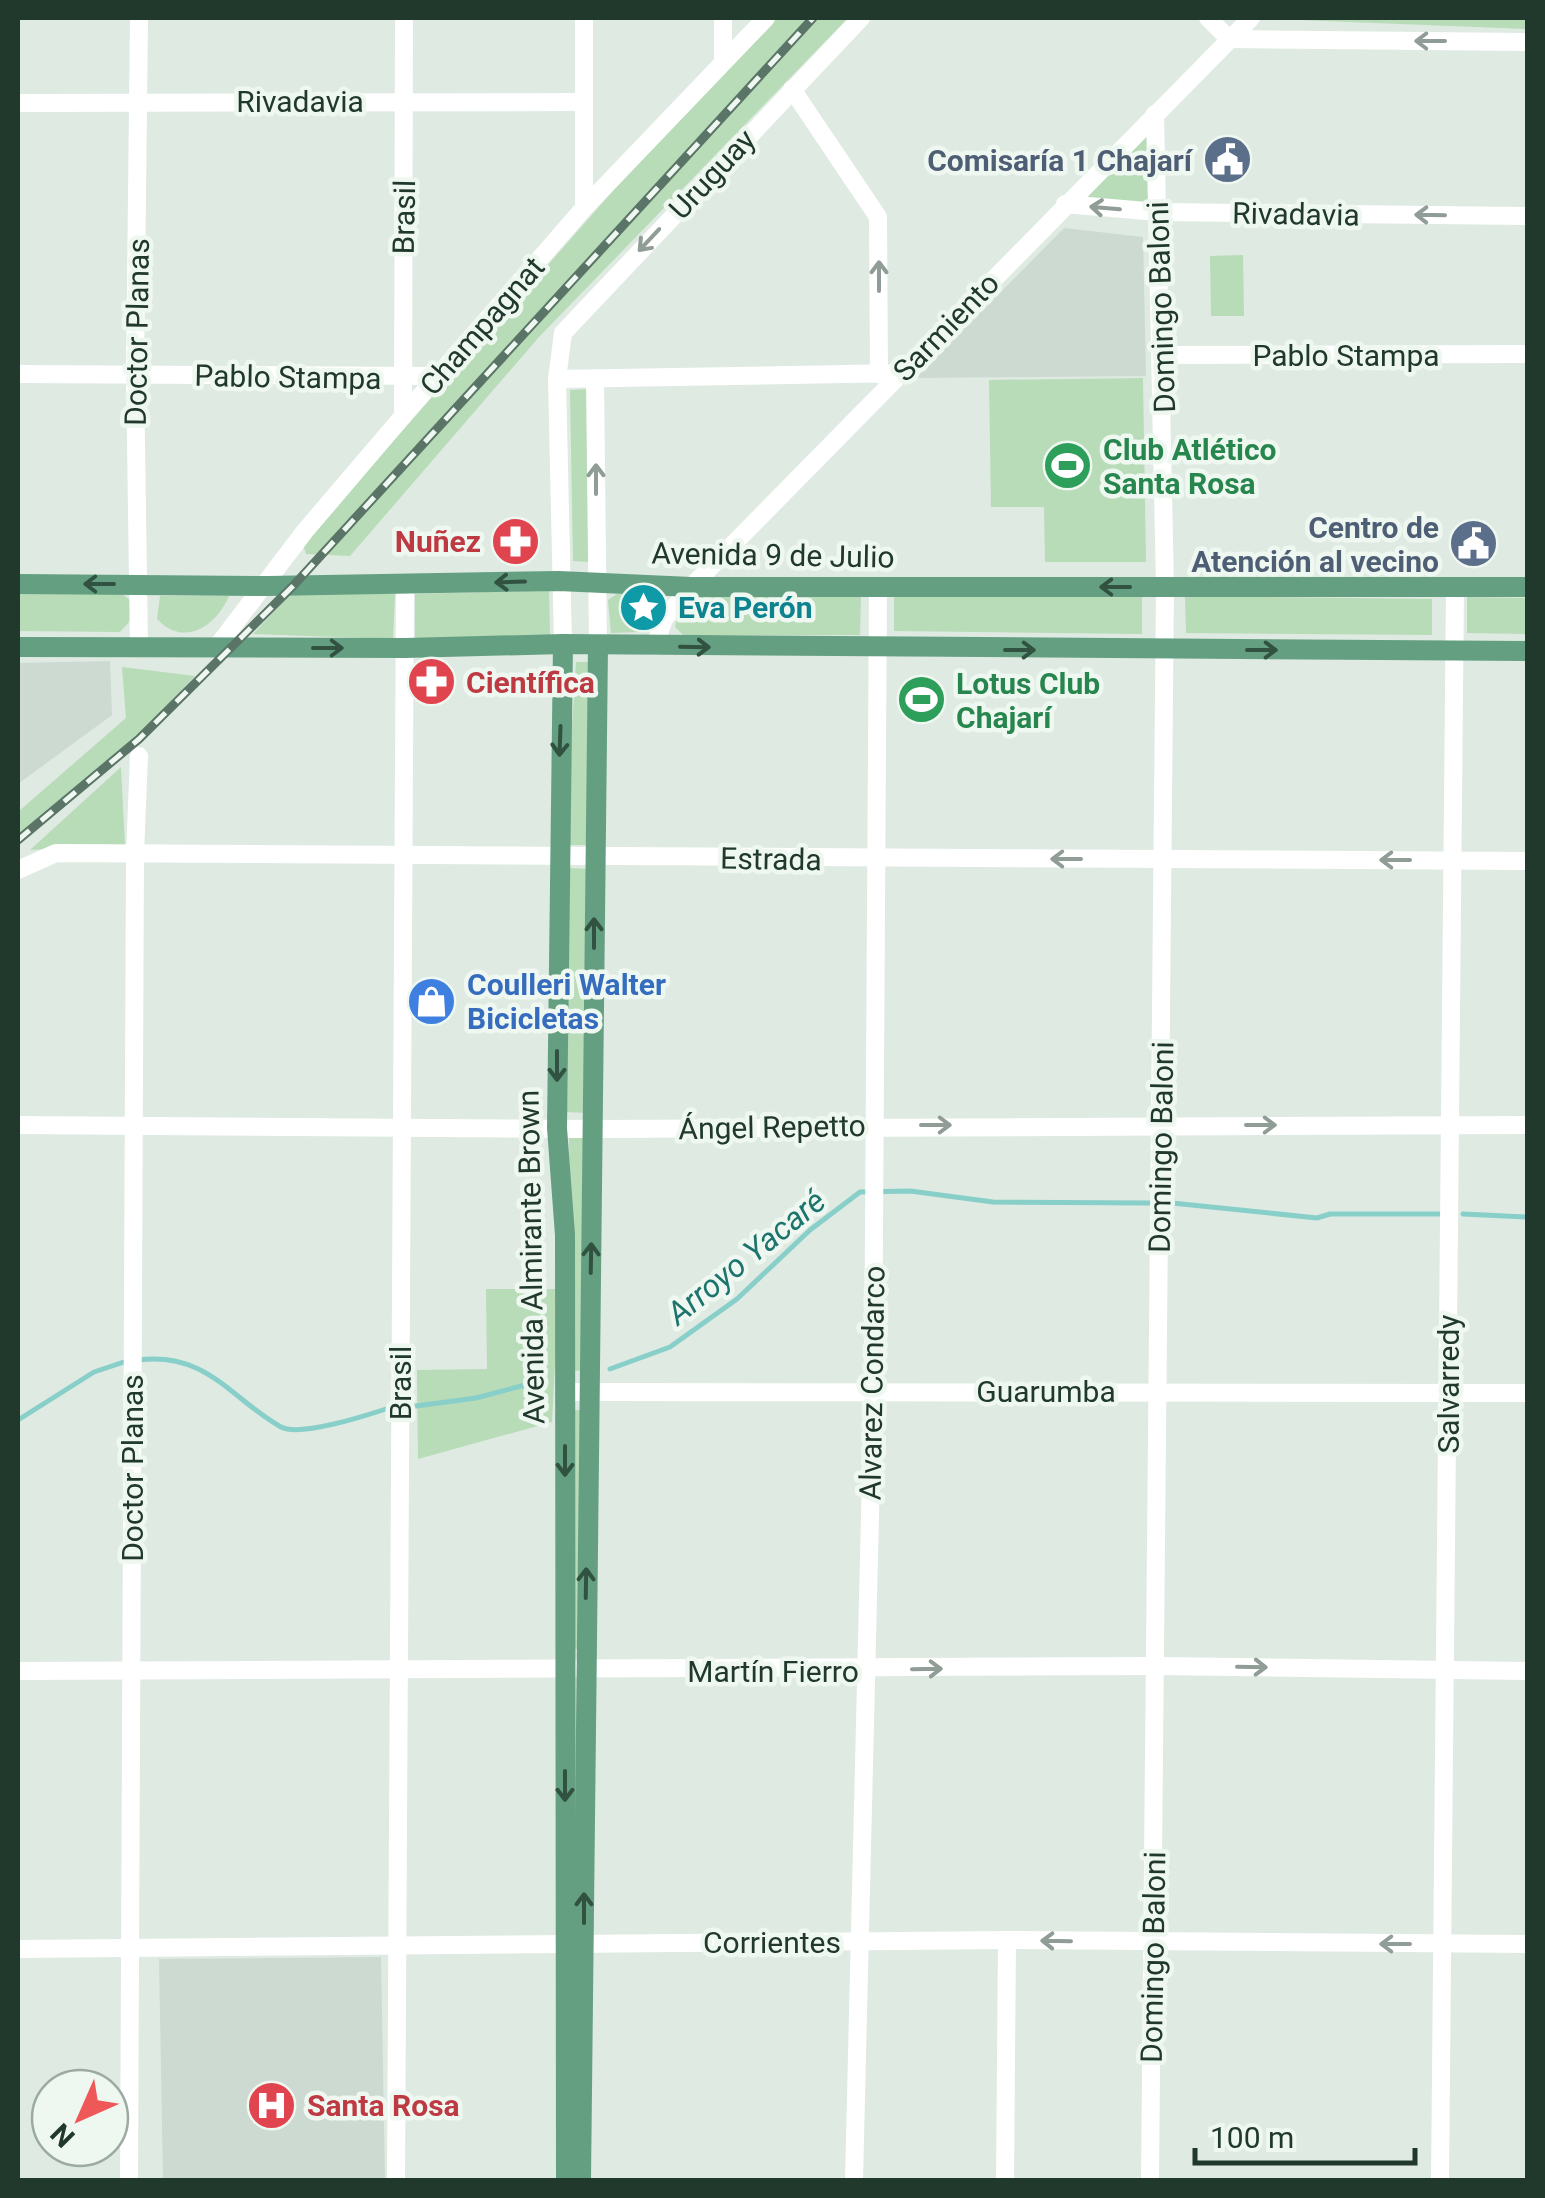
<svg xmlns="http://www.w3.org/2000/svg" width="1545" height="2198" viewBox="0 0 1545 2198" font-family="Roboto,sans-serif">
  <rect width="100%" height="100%" fill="#dfeae2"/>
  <!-- built -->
  <g fill="#cddad1">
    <polygon points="1064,228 1143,237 1146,376 916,378"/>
    <polygon points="110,661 112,715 18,784 18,663"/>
    <polygon points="381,1957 385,2180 163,2180 159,1959"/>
  </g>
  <!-- green -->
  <g fill="#b8dbb8">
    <polygon points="773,18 848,18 539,337 350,556 306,554 303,544 626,176"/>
    <polygon points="1528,18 1527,29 1274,19 1275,18"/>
    <polygon points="1152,120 1155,208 1072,202"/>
    <polygon points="1243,255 1244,316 1211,316 1210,256"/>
    <polygon points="1143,378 1146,562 1045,562 1044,507 991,507 989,380"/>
    <polygon points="589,389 589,562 573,561 570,390"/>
    <polygon points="549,590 550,635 415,642 415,594"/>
    <polygon points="291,593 395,594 393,639 253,634"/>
    <polygon points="18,594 122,594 133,602 129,622 120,632 18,631"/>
    <polygon points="617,594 656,595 664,610 641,632 611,633 608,600"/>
    <polygon points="894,594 1142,597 1142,634 894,631"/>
    <polygon points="700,595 861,596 860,635 683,635 675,627 677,616"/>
    <path d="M160 596H229C216 626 184 648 157 619Z"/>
    <polygon points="1185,596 1432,599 1432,635 1186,633"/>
    <polygon points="1467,597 1527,598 1527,634 1467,633"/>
    <polygon points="576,662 588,662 589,845 565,845"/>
    <polygon points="122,667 195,676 138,735 18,836 18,812 126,718"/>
    <polygon points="121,767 125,845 30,850"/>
    <polygon points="569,868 589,869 586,1113 567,1112"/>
    <polygon points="586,1137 582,1370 573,1371 569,1138"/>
    <polygon points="486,1289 559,1289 552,1422 418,1459 417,1370 487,1369"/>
    <polygon points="573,1410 580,1410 579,1649 572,1649"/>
  </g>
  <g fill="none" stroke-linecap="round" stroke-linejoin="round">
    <!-- stream -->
    <g stroke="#87cfc8" stroke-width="5">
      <polyline points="1172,1203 1317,1218 1330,1214 1440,1214"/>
      <polyline points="1463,1214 1528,1217"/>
      <path d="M138 1360C207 1351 232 1400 281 1427 300 1437 368 1415 389 1408"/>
      <polyline points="610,1369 670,1347 737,1299 810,1230 860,1192 910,1191 993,1202 1150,1203"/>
      <polyline points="416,1406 476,1398 540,1381"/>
      <polyline points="18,1420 94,1372 127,1361"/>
    </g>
    <!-- minor -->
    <g stroke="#fff" stroke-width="18">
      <polyline points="139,18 135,374 139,647"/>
      <polyline points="584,18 584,208"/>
      <polyline points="723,18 723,58"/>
      <polyline points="1208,18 1229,39 1528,42"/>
      <polyline points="792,89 878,217 879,374"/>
      <polyline points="18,103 583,102"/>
      <polyline points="1065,204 1158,212 1528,216"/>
      <polyline points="1164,355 1528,354"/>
      <polyline points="18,374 439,376"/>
      <polyline points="595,378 598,646"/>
      <polyline points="557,379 901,373"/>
      <polyline points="403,416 404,18"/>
      <polyline points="563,644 557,379 563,333 861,18"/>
      <polyline points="655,646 664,619 691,587 1251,18"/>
      <polyline points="216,648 305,531 403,416 584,208 766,18"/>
      <polyline points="18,870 56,853 1528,861"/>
      <polyline points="18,1125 593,1129 1528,1125"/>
      <polyline points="565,1392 1528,1393"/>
      <polyline points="18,1671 1157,1666 1528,1671"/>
      <polyline points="18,1949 1007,1940 1528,1944"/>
      <polyline points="129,2180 135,854 139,756"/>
      <polyline points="396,2180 405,585"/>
      <polyline points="854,2180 873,1391 878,586"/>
      <polyline points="1005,2180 1007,1940"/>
      <polyline points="1150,2180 1165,587 1155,114"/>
      <polyline points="1440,2180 1455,587"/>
    </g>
    <!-- major -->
    <g stroke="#649f81" stroke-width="20">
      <polyline points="18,584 267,586 559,581 691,587 1528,587"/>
      <polyline points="563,644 557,1128 565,1235 566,2180"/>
      <polyline points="18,647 405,648 563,644 1528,651"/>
      <polyline points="581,2180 598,646"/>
    </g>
    <defs>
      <polyline id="rail" points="18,840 139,739 293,586 813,18"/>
    </defs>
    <!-- rail casing -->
    <use href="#rail" stroke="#5a7567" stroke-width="9"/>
    <!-- rail -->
    <use href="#rail" stroke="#eff7f1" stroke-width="5" stroke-dasharray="15" stroke-linecap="butt"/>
  </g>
  <!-- one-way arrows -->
  <defs><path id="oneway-shaft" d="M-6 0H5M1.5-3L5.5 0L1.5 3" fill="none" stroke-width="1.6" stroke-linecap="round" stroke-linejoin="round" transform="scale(2.5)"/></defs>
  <g stroke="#909c96">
    <use href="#oneway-shaft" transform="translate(1430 41) rotate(-180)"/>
    <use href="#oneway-shaft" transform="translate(1105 208) rotate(-175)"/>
    <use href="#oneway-shaft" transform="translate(1430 215) rotate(-179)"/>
    <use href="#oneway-shaft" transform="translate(649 240) rotate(133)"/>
    <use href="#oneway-shaft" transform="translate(879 276) rotate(-90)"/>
    <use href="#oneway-shaft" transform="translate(596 479) rotate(-90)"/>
    <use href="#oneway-shaft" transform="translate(1066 859) rotate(180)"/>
    <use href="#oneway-shaft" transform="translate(1395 860) rotate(-180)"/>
    <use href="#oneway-shaft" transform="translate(936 1125)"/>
    <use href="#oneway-shaft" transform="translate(1261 1125)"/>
    <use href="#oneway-shaft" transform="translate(1252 1667) rotate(1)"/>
    <use href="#oneway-shaft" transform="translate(927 1669) rotate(-1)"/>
    <use href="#oneway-shaft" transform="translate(1056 1941) rotate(-179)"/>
    <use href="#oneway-shaft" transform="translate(1395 1944) rotate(-180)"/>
  </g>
  <g stroke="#315241">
    <use href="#oneway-shaft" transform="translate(510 582) rotate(178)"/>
    <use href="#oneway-shaft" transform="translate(99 584) rotate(-180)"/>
    <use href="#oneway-shaft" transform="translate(1115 587) rotate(-180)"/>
    <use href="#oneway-shaft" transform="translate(695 647) rotate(1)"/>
    <use href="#oneway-shaft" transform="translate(328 648)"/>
    <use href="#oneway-shaft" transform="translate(1020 650)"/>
    <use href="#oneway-shaft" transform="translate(1262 650)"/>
    <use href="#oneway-shaft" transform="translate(560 741) rotate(92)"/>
    <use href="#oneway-shaft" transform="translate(594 933) rotate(-90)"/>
    <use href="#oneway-shaft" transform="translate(557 1066) rotate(90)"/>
    <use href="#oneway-shaft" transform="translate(591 1258) rotate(-89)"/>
    <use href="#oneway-shaft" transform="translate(565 1461) rotate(90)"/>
    <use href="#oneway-shaft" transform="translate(586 1583) rotate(-89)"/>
    <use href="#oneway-shaft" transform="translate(565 1786) rotate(90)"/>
    <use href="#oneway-shaft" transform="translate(584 1908) rotate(-90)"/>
  </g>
  <!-- icons -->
  <defs>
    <symbol id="civic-disc" viewBox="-11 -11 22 22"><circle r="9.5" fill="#5c6f8a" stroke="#eff7f1"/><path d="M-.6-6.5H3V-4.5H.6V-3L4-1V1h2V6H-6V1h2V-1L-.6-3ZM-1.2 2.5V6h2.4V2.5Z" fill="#fff"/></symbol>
    <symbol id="stadium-disc" viewBox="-11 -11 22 22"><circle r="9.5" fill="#2e9e5b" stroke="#eff7f1"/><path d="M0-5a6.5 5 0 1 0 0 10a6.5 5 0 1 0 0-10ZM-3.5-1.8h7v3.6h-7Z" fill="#fff"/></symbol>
    <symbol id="pharmacy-disc" viewBox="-11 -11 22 22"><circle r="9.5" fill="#e0444e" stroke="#eff7f1"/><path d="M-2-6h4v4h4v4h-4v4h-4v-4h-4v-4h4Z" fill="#fff"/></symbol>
    <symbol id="sight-disc" viewBox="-11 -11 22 22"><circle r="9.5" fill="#0f9aa8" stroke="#eff7f1"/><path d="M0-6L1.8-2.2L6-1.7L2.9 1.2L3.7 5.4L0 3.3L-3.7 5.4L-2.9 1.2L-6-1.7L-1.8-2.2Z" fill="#fff"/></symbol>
    <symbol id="shop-disc" viewBox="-11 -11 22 22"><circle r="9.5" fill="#3f7fe0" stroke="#eff7f1"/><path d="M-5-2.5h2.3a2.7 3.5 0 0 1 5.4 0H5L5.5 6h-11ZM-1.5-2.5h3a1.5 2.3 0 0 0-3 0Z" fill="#fff"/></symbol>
    <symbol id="hospital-disc" viewBox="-11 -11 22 22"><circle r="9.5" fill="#e0444e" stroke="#eff7f1"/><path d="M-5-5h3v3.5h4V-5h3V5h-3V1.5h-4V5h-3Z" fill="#fff"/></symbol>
  </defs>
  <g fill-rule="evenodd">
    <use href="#civic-disc" x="1200" y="132" width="55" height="55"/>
    <use href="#stadium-disc" x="1040" y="438" width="55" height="55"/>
    <use href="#pharmacy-disc" x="488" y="514" width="55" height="55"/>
    <use href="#civic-disc" x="1446" y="516" width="55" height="55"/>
    <use href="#sight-disc" x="616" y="580" width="55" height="55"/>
    <use href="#pharmacy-disc" x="404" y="654" width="55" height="55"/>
    <use href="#stadium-disc" x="894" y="672" width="55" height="55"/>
    <use href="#shop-disc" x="404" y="974" width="55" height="55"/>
    <use href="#hospital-disc" x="244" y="2078" width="55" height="55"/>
  </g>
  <g text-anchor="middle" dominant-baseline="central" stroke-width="9" stroke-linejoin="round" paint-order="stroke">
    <!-- street labels -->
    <g font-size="30" fill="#20392c" stroke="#eff7f1">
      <text x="300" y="101">Rivadavia</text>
      <text transform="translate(712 174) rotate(-47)">Uruguay</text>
      <text transform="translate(1296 214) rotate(1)">Rivadavia</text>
      <text transform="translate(404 217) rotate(-89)">Brasil</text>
      <text transform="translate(1161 307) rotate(-92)">Domingo Baloni</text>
      <text transform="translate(482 326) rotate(-49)">Champagnat</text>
      <text transform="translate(946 327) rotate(-46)">Sarmiento</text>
      <text transform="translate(137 332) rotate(-89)">Doctor Planas</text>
      <text x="1346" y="355">Pablo Stampa</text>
      <text transform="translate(288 377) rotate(1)">Pablo Stampa</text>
      <text transform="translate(773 555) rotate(1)">Avenida 9 de Julio</text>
      <text transform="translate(771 859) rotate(1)">Estrada</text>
      <text transform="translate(772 1127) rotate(-1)">Ángel Repetto</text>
      <text transform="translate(1161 1147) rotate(-89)">Domingo Baloni</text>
      <text transform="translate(531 1257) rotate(-91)">Avenida Almirante Brown</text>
      <text transform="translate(400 1383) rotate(-90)">Brasil</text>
      <text transform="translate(872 1383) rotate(-89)">Alvarez Condarco</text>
      <text transform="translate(1448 1384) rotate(-90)">Salvarredy</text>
      <text x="1046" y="1391">Guarumba</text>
      <text transform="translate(132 1468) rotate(-90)">Doctor Planas</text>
      <text x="773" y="1671">Martín Fierro</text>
      <text x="772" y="1942">Corrientes</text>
      <text transform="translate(1153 1957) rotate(-89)">Domingo Baloni</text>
    </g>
    <!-- service labels -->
    <g font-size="30" font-weight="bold" fill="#4e5e75" stroke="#eff7f1" text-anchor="end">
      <text x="1192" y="160">Comisaría 1 Chajarí</text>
      <text x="1439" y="527">Centro de<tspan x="1439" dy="34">Atención al vecino</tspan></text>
    </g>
    <!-- leisure labels -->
    <g font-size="30" font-weight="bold" fill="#27864d" stroke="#eff7f1" text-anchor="start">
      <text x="1103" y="449">Club Atlético<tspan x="1103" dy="34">Santa Rosa</tspan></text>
      <text x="956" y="683">Lotus Club<tspan x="956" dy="34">Chajarí</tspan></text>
    </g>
    <!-- health labels -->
    <g font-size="30" font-weight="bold" fill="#be3a42" stroke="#eff7f1" text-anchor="start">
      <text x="481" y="541" text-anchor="end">Nuñez</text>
      <text x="466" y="682">Científica</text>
      <text x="307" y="2105">Santa Rosa</text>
    </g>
    <!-- culture labels -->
    <g font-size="30" font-weight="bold" fill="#0d838f" stroke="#eff7f1" text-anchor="start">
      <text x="678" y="607">Eva Perón</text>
    </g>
    <!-- shop labels -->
    <g font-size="30" font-weight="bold" fill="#366cbe" stroke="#eff7f1" text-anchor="start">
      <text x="467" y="984">Coulleri Walter<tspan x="467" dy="34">Bicicletas</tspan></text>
    </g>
    <!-- water labels -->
    <g font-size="32" font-style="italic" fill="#1c746c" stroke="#eff7f1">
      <text transform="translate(746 1257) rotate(-39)">Arroyo Yacaré</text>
    </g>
  </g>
  <!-- border -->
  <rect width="1545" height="2198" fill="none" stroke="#20392c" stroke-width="40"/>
  <!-- north arrow -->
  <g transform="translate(80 2118) rotate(225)"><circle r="48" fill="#eff7f1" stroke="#9caba2" stroke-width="2.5"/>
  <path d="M0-8L18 38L0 25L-18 38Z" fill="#ef5858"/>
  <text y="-15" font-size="28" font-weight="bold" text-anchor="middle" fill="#20392c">N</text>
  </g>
  <!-- scale -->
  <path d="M1195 2148v15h220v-15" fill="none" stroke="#20392c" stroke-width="5"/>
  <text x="1210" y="2148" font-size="30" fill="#20392c" stroke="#eff7f1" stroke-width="8" paint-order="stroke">100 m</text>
</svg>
